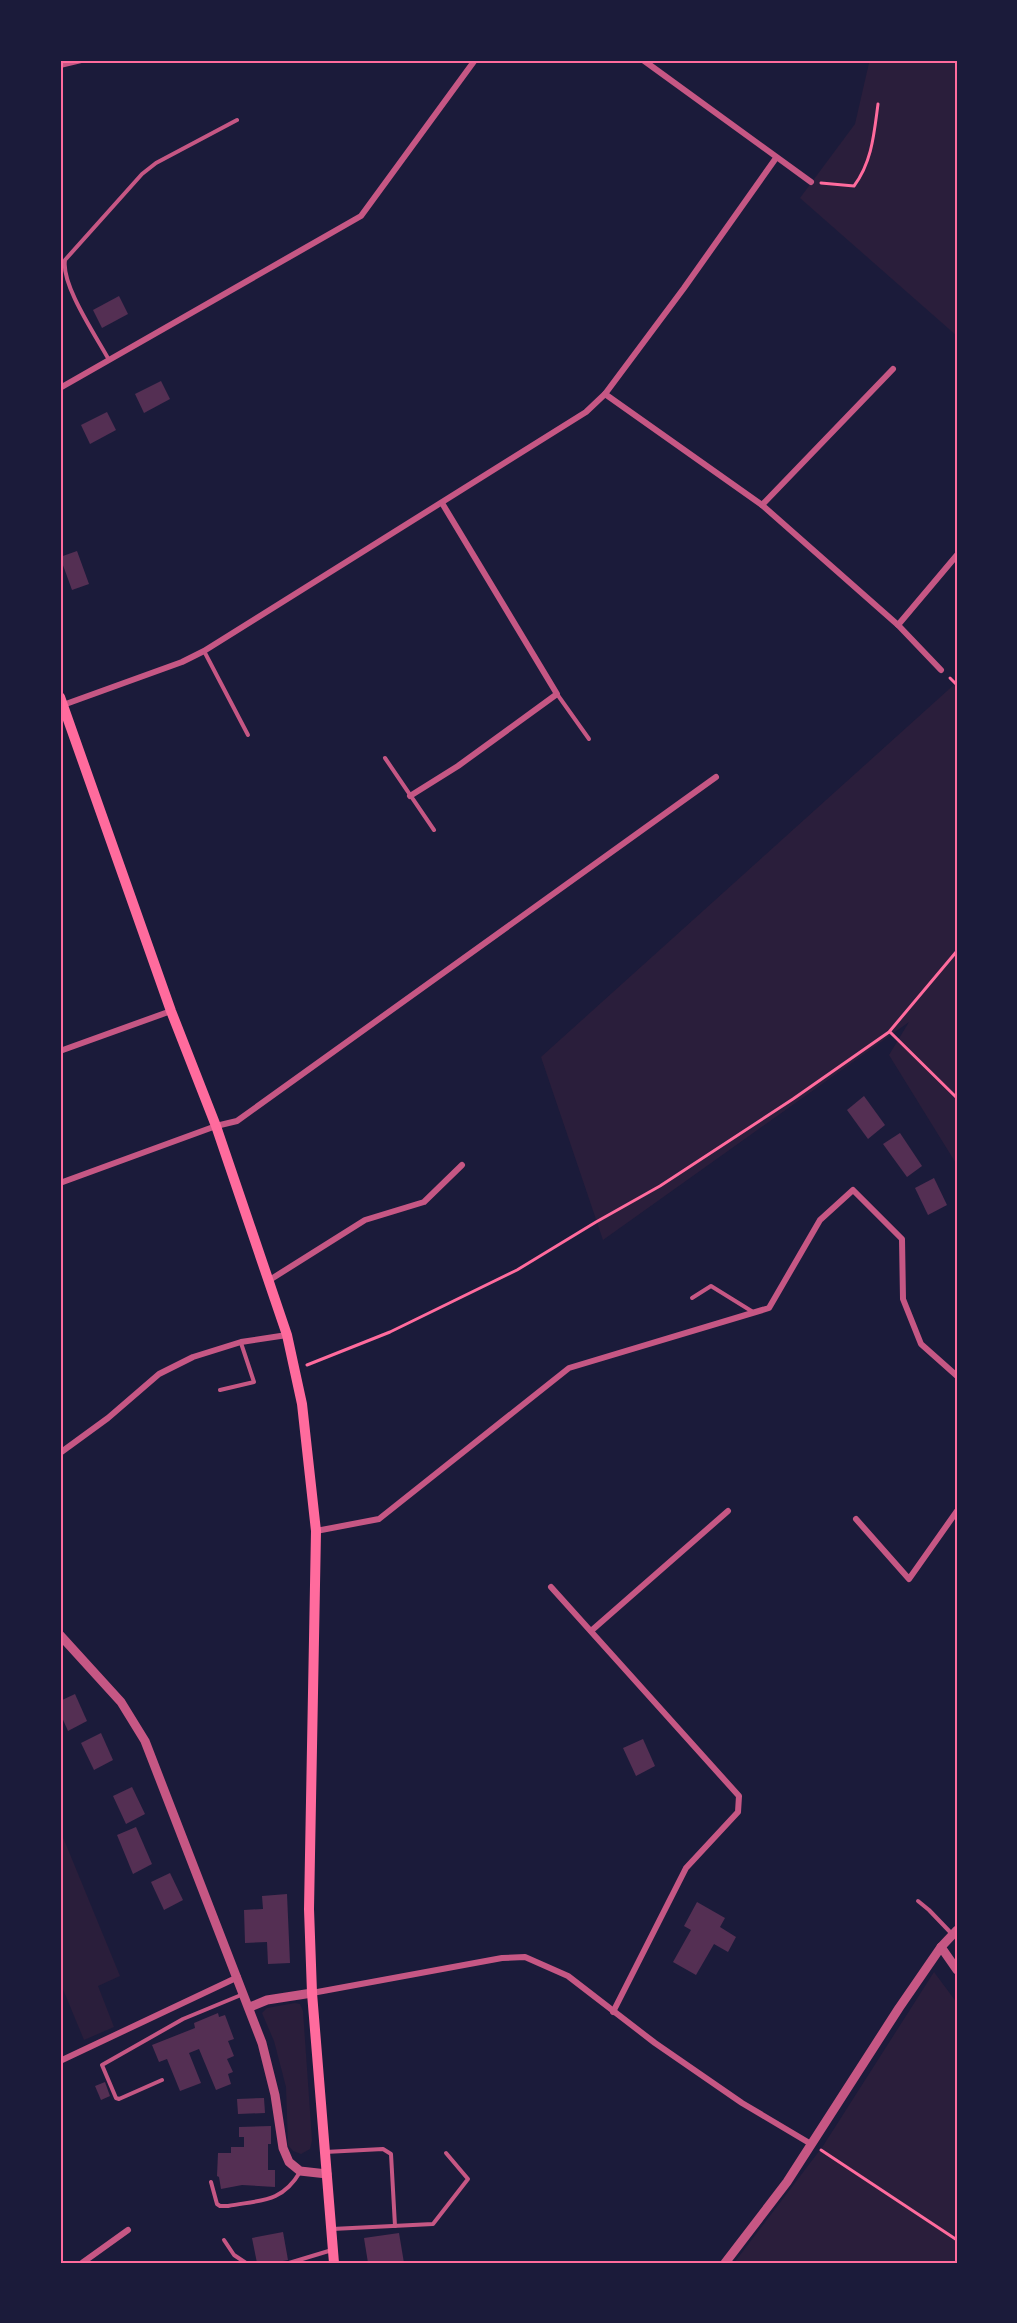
<svg xmlns="http://www.w3.org/2000/svg" width="1017" height="2323" viewBox="0 0 1017 2323" font-family="'Asap Condensed',sans-serif">
  <rect width="100%" height="100%" fill="#1b1b3a"/>
  <!-- green -->
  <g fill="#2a1e3b">
    <polygon points="865,60 957,60 957,336 800,198 855,124 869,63"/>
    <polygon points="957,682 957,1165 889,1055 909,1022 603,1240 541,1057"/>
    <polygon points="60,1830 120,1976 98,1986 114,2027 84,2040 60,1982"/>
    <polygon points="934,1972 957,2003 957,2263 734,2263 823,2146"/>
    <polygon points="295,2003 300,2004 303,2011 312,2140 310,2149 301,2154 293,2151 288,2145 286,2087 274,2041 262,2013 267,2008"/>
  </g>
  <!-- building -->
  <g fill="#542f53">
    <polygon points="119,296 128,314 102,328 93,310"/>
    <polygon points="161,381 170,399 144,413 135,394"/>
    <polygon points="107,412 116,430 90,444 81,425"/>
    <polygon points="77,551 89,584 72,590 60,557"/>
    <polygon points="864,1096 885,1125 868,1139 847,1110"/>
    <polygon points="900,1133 922,1166 907,1177 883,1144"/>
    <polygon points="934,1178 947,1205 928,1215 915,1188"/>
    <polygon points="75,1694 87,1721 68,1731 60,1713 60,1701"/>
    <polygon points="101,1733 113,1760 94,1770 81,1743"/>
    <polygon points="643,1739 655,1766 636,1776 623,1748"/>
    <polygon points="132,1787 145,1814 126,1824 113,1796"/>
    <polygon points="136,1827 152,1864 133,1874 117,1835"/>
    <polygon points="170,1873 183,1900 164,1910 151,1882"/>
    <polygon points="287,1894 290,1963 268,1964 267,1942 245,1943 244,1910 263,1909 262,1896"/>
    <polygon points="697,1902 725,1918 720,1927 736,1937 728,1952 714,1944 696,1975 673,1962 691,1930 684,1926"/>
    <polygon points="218,2013 219,2017 225,2015 234,2039 228,2041 234,2056 227,2059 233,2072 228,2074 231,2084 216,2090 199,2049 189,2053 201,2083 180,2091 167,2059 159,2062 152,2045 195,2028 194,2023"/>
    <polygon points="105,2082 110,2096 101,2100 95,2086"/>
    <polygon points="264,2098 265,2113 238,2114 237,2099"/>
    <polygon points="271,2126 271,2144 268,2144 268,2170 275,2170 275,2187 242,2185 221,2189 219,2177 217,2176 218,2153 231,2153 231,2147 244,2147 244,2137 239,2137 239,2127"/>
    <polygon points="283,2232 288,2260 273,2263 257,2263 252,2238"/>
    <polygon points="399,2233 404,2263 368,2263 364,2238"/>
  </g>
  <g fill="none" stroke-linecap="round" stroke-linejoin="round">
    <!-- path -->
    <g stroke="#ff6b9d" stroke-width="3">
      <path d="M821 183 854 186C872 162 874 134 878 104"/>
      <polyline points="950,678 957,685"/>
      <polyline points="890,1032 957,1098"/>
      <polyline points="307,1365 390,1332 517,1270 596,1222 660,1186 793,1099 889,1032 957,951"/>
      <polyline points="821,2150 957,2240"/>
    </g>
    <!-- service -->
    <g stroke="#c65784" stroke-width="4">
      <path d="M109 360C96 336 61 285 65 260L142 174 156 163 237 120"/>
      <polyline points="204,651 248,735"/>
      <polyline points="557,694 589,739"/>
      <polyline points="385,758 434,830"/>
      <polyline points="692,1298 711,1286 753,1312"/>
      <polyline points="220,1390 254,1382 241,1343"/>
      <polyline points="918,1901 929,1910 952,1934"/>
      <polyline points="162,2080 119,2099 116,2098 102,2065 183,2019 241,1995"/>
      <polyline points="325,2152 383,2149 391,2154 395,2226"/>
      <path d="M211 2182 217 2204 220 2206H228C260 2200 282 2203 300 2172"/>
      <polyline points="332,2229 433,2224 468,2179 446,2153"/>
      <polyline points="224,2240 234,2255 246,2263"/>
      <polyline points="289,2263 332,2250"/>
    </g>
    <!-- minor -->
    <g stroke="#c65784" stroke-width="6">
      <polyline points="643,60 811,182"/>
      <polyline points="60,65 81,60"/>
      <polyline points="60,388 361,216 475,60"/>
      <polyline points="605,394 762,505 898,625 941,670"/>
      <polyline points="762,505 893,369"/>
      <polyline points="898,625 957,555"/>
      <polyline points="63,705 182,662 204,651 586,412 605,394 684,288 776,158"/>
      <polyline points="410,796 458,766 557,694 442,503"/>
      <polyline points="60,1051 171,1011"/>
      <polyline points="60,1183 216,1126 237,1121 716,777"/>
      <polyline points="268,1281 365,1220 424,1202 462,1165"/>
      <polyline points="60,1453 108,1418 159,1374 193,1357 241,1342 287,1335"/>
      <polyline points="856,1519 909,1579 957,1511"/>
      <polyline points="316,1531 379,1519 569,1368 769,1308 820,1220 853,1190 902,1239 903,1299 921,1344 957,1376"/>
      <polyline points="551,1587 739,1796 738,1812 686,1868 613,2012"/>
      <polyline points="591,1631 728,1511"/>
      <polyline points="312,1993 502,1958 525,1957 568,1976 655,2043 742,2103 811,2144"/>
      <polyline points="60,2061 238,1977"/>
      <polyline points="82,2263 128,2230"/>
    </g>
    <!-- tertiary -->
    <g stroke="#c65784" stroke-width="9">
      <polyline points="60,1635 121,1702 145,1741 262,2043 275,2095 283,2148 289,2162 300,2171 327,2174"/>
      <polyline points="941,1947 957,1970"/>
      <polyline points="250,2007 267,2000 312,1993"/>
      <polyline points="725,2263 787,2182 899,2008 941,1947 957,1930"/>
    </g>
    <!-- secondary -->
    <polyline stroke="#ff6b9d" stroke-width="10" points="60,697 171,1011 216,1126 287,1335 302,1404 316,1531 309,1909 312,1993 334,2263"/>
  </g>
  <!-- border -->
  <rect width="1017" height="2323" fill="none" stroke="#1b1b3a" stroke-width="123"/>
  <rect x="62" y="62" width="894" height="2200" fill="none" stroke="#ff6b9d" stroke-width="2"/>
</svg>
